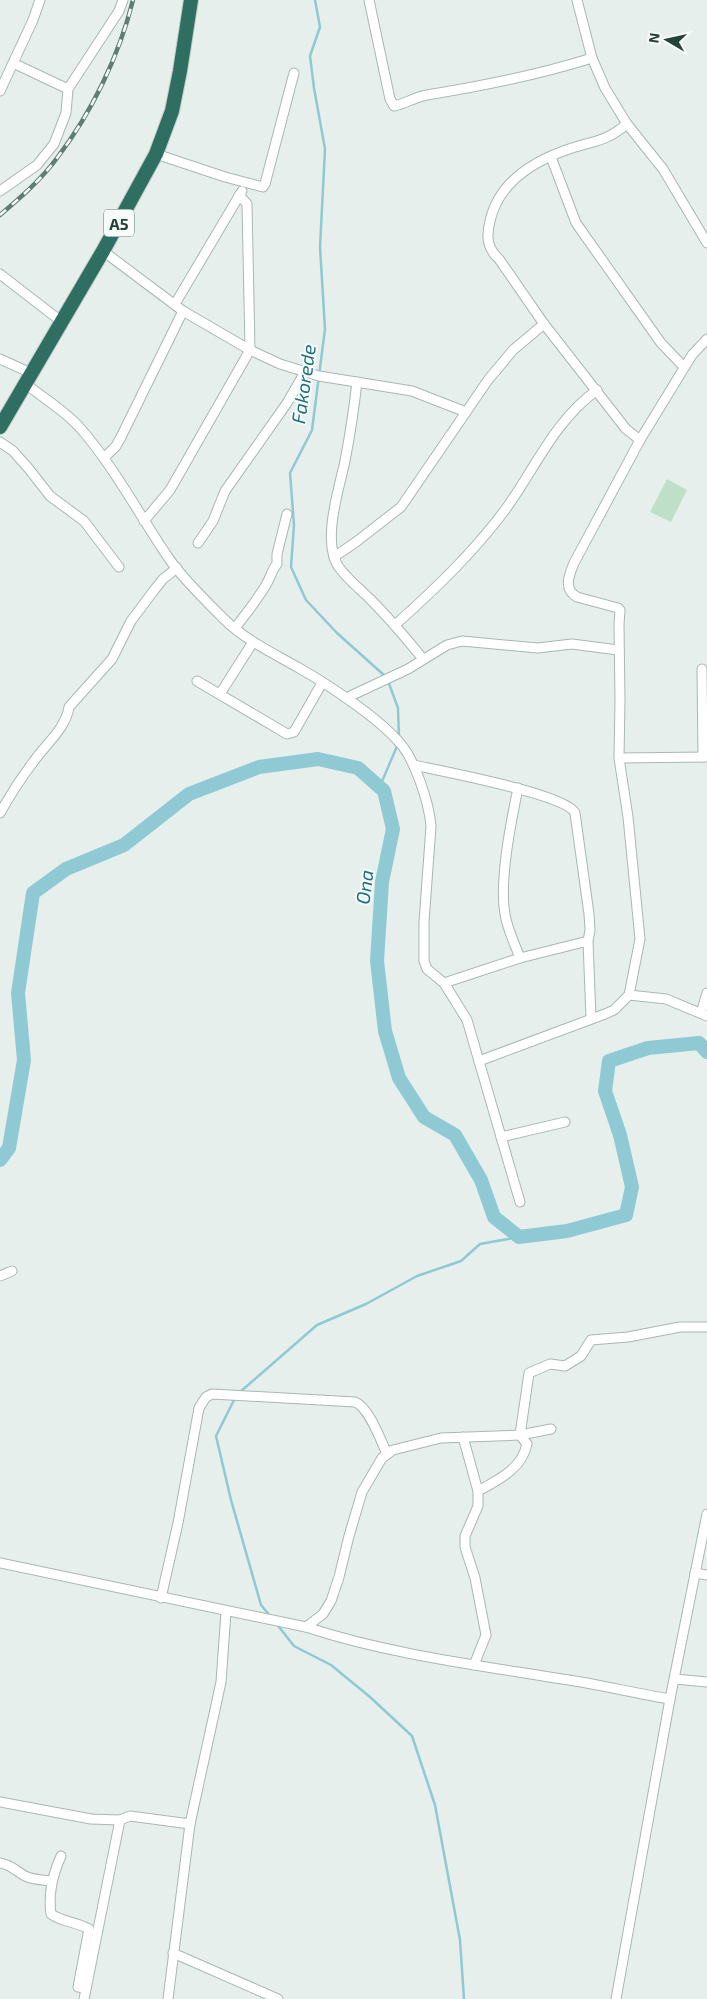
<svg xmlns="http://www.w3.org/2000/svg" width="707" height="1999" viewBox="0 0 707 1999" font-family="'Exo 2',sans-serif">
  <rect width="100%" height="100%" fill="#e6efeb"/>
  <!-- green -->
  <polygon fill="#bfe0c8" points="667,479 687,490 671,522 650,512"/>
  <g fill="none" stroke-linecap="round" stroke-linejoin="round">
    <!-- stream -->
    <g stroke="#8ec9d4" stroke-width="2.5">
      <polyline points="315,0 320,27 310,56 314,88 325,149 320,247 325,329 312,430 290,473 294,525 291,567 306,600 337,633 385,676"/>
      <polyline points="388,681 398,708 399,738"/>
      <polyline points="380,786 398,744"/>
      <polyline points="240,1392 317,1325 366,1304 417,1276 461,1261 480,1244 519,1237"/>
      <polyline points="235,1398 216,1436 231,1500 261,1605 271,1617"/>
      <polyline points="276,1623 294,1646 331,1665 370,1697 412,1736 435,1805 460,1940 464,1999"/>
    </g>
    <!-- river -->
    <polyline stroke="#8ec9d4" stroke-width="14" points="0,1160 9,1148 24,1060 18,993 33,893 66,869 124,845 189,794 259,767 318,759 358,768 384,791 393,829 382,882 377,961 385,1031 399,1078 424,1117 455,1135 481,1180 494,1217 519,1237 567,1231 626,1215 632,1187 620,1135 605,1091 609,1061 648,1048 699,1043 707,1052"/>
    <defs>
      <g id="minor">
        <path d="M369 0 390 99 394 106C405 104 415 97 427 95 483 86 538 75 592 58"/>
        <polyline points="577,0 592,58 605,88 627,124 663,169 707,243"/>
        <polyline points="13,63 68,89"/>
        <polyline points="0,91 33,20 40,0"/>
        <path d="M627 124C605 142 597 140 572 148 535 160 499 181 490 221 486 237 487 248 499 259L544 324 626 429 640 440"/>
        <polyline points="156,154 225,177 263,187 265,184 294,73"/>
        <polyline points="551,157 576,223 661,343 684,367"/>
        <polyline points="0,191 37,165 54,144 66,113 68,89 119,11 123,0"/>
        <polyline points="103,251 183,311 250,350 280,364 319,376 412,391 466,412"/>
        <polyline points="0,274 62,322"/>
        <polyline points="175,304 242,191"/>
        <polyline points="0,359 31,373"/>
        <path d="M357 382C354 408 350 435 345 461 339 489 322 540 338 566 346 578 360 589 370 599 389 618 406 638 423 659"/>
        <path d="M26 384C43 398 67 412 81 429 115 468 141 518 170 560 185 581 206 601 224 619 245 640 273 653 299 668 329 685 377 717 399 742 415 759 429 803 431 826L424 922V961L427 969 444 983 467 1020 520 1202"/>
        <polyline points="0,442 13,451 29,469 50,496 84,521 119,567"/>
        <polyline points="104,458 116,446 121,437 183,311"/>
        <polyline points="144,521 170,490 250,350 247,204 239,195"/>
        <polyline points="198,543 213,521 225,491 287,403 305,372"/>
        <polyline points="334,557 356,542 401,507 488,380 513,350 544,324"/>
        <path d="M395 625C434 590 473 553 505 510 535 469 554 421 597 390"/>
        <path d="M235 628C246 614 257 600 266 585 271 577 271 571 277 564V554L287 514"/>
        <polyline points="702,669 703,757"/>
        <polyline points="197,681 287,734 294,732 322,683"/>
        <polyline points="220,694 253,642"/>
        <polyline points="346,698 408,669 447,645 462,641 538,648 572,644 618,650"/>
        <polyline points="619,758 707,757"/>
        <path d="M414 765C440 771 566 794 575 813L589 914 590 930 588 941 591 1018"/>
        <path d="M518 788C511 822 499 881 505 914 507 929 515 944 520 958"/>
        <path d="M0 813C10 795 21 778 34 761 46 744 66 728 69 707L112 659 131 621 155 589 163 579 177 568"/>
        <polyline points="444,983 520,958 588,941"/>
        <polyline points="629,995 666,999 707,1016"/>
        <polyline points="701,1013 707,993"/>
        <path d="M479 1061 605 1014 614 1010 629 995 640 939 628 817 619 758 620 701 619 624 620 610 618 608 577 597C563 589 569 575 574 563L640 440 692 355 707 339"/>
        <polyline points="501,1137 565,1122"/>
        <polyline points="0,1276 12,1271"/>
        <polyline points="463,1437 478,1491 478,1506 465,1536 465,1547 475,1578 486,1635 474,1665"/>
        <path d="M478 1491C498 1480 522 1469 527 1444L520 1435 529 1373 550 1364 565 1366 581 1356 591 1340 628 1337 680 1327H707"/>
        <path d="M0 1563 306 1627C388 1654 476 1665 562 1679 598 1684 633 1693 670 1699"/>
        <polyline points="695,1573 707,1575"/>
        <path d="M161 1598 178 1523 199 1408 206 1397 212 1394 355 1402C369 1407 381 1441 387 1454"/>
        <polyline points="306,1627 323,1614 331,1601 339,1577 349,1536 362,1492 382,1458 393,1450 441,1438 520,1435 551,1429"/>
        <polyline points="675,1679 707,1682"/>
        <polyline points="0,1802 91,1819 120,1820 130,1816 190,1824"/>
        <path d="M61 1856C53 1874 48 1894 51 1914 62 1922 77 1922 89 1929L78 1987 86 1988"/>
        <path d="M0 1863C11 1865 15 1870 25 1876 33 1880 43 1880 52 1881"/>
        <polyline points="173,1953 278,1999"/>
        <polyline points="84,1999 120,1820"/>
        <polyline points="168,1999 190,1824 221,1682 226,1612"/>
        <polyline points="616,1999 670,1699 707,1514"/>
      </g>
      <polyline id="highway" points="0,427 103,251 156,154 172,111 180,71 191,0"/>
    </defs>
    <!-- minor casing -->
    <use href="#minor" stroke="#a8b8b2" stroke-width="11"/>
    <!-- highway casing -->
    <use href="#highway" stroke="#c2cac8" stroke-width="16"/>
    <!-- minor -->
    <use href="#minor" stroke="#fff" stroke-width="9"/>
    <!-- highway -->
    <use href="#highway" stroke="#2f6f62" stroke-width="14"/>
    <defs>
      <path id="rail" d="M0 215C20 198 41 180 57 158 92 112 119 56 133 0"/>
    </defs>
    <!-- rail casing -->
    <use href="#rail" stroke="#5f7d75" stroke-width="4.5"/>
    <!-- rail -->
    <use href="#rail" stroke="#f7fbf9" stroke-width="2.5" stroke-dasharray="8" stroke-linecap="butt"/>
  </g>
  <g text-anchor="middle" dominant-baseline="central" stroke-width="4" stroke-linejoin="round" paint-order="stroke">
    <!-- shield labels -->
    <rect fill="#f7fbf9" stroke="#637a73" stroke-width="1" x="104" y="209.5" width="30" height="27" rx="4"/>
    <g font-size="16" font-weight="bold" fill="#24423a">
      <text x="119" y="223">A5</text>
    </g>
    <!-- water labels -->
    <g font-size="19" font-style="italic" fill="#1c6f80" stroke="#f7fbf9">
      <text transform="translate(303 384) rotate(-82)">Fakorede</text>
      <text transform="translate(364 887) rotate(-83)">Ona</text>
    </g>
  </g>
  <!-- north arrow -->
  <g transform="translate(667 40) rotate(279)" stroke="#f7fbf9" stroke-width="4" paint-order="stroke">
  <path d="M0-4L9 19L0 12L-9 19Z" fill="#24423a"/>
  <text y="-8" font-size="14" font-weight="bold" text-anchor="middle" fill="#24423a">N</text>
  </g>
</svg>
